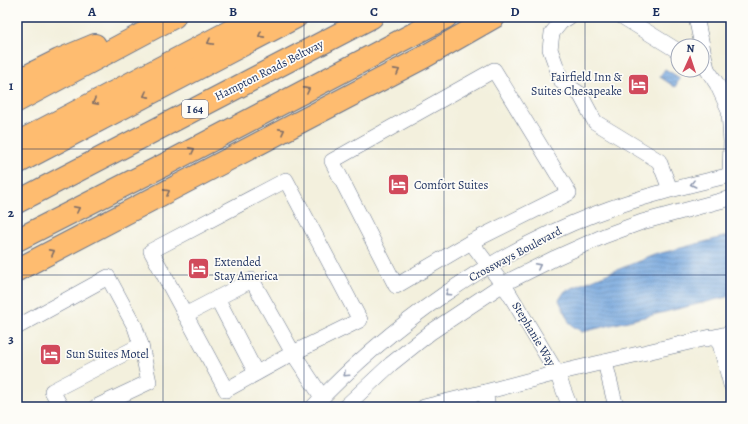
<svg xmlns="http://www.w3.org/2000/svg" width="748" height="424" viewBox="0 0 748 424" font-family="Alegreya,serif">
  <defs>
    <pattern id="water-rules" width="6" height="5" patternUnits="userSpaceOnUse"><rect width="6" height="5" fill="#70a3dc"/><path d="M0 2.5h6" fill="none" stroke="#5b85b6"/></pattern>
  </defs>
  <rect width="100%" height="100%" fill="#fdfcf7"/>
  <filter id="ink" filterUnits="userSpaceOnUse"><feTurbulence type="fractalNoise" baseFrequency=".025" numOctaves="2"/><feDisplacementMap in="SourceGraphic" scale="8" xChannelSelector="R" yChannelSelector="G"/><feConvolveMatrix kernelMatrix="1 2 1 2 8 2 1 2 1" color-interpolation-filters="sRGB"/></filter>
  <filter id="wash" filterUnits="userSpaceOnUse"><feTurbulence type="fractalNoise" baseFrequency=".012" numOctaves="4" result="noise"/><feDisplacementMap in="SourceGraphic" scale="16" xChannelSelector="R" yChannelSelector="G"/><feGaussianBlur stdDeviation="0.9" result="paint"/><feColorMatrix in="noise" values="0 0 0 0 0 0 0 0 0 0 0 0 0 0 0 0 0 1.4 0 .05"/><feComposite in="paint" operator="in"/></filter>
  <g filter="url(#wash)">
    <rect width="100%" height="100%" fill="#f3f0dd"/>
    <!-- water -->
    <g fill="url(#water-rules)" stroke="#46699d">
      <polygon points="665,69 680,78 675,87 660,77"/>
      <polygon points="731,235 731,296 582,332 570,324 559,300 565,291 654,255"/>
    </g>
  </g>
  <g filter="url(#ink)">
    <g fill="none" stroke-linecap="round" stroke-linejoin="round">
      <defs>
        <g id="minor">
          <polyline points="569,17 561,22 552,33 550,49 562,82 580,94 595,122 659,161 670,189"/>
          <polyline points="623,17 678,51"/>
          <polyline points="696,17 707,69"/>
          <polyline points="702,65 707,69 717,84 729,110 731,142 730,175"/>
          <polygon points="494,70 569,193 471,242 396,286 332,161"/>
          <polygon points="286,180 360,320 293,353 226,390 151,251"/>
          <polyline points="471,242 509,293 557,373 570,407"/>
          <polyline points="217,298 256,373"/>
          <polyline points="185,315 252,280 293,353 322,397"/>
          <polyline points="17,327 108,277 135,327 141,345 149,382 96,407"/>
          <polyline points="706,339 731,333"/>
          <polyline points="605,362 616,407"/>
          <polyline points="61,407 52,391 141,345"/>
          <path d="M313 407C390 325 489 255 595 214 639 197 685 186 731 175"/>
          <polyline points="345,407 391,364 431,332 503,284 555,258 604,236 642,222 731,198"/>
          <polyline points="424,407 485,392"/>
          <polyline points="488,407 485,392 557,373 711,337 716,339 720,344 731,385"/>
        </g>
        <g id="highway">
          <polyline points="17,81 59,60 95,45"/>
          <polyline points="17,101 174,17"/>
          <polyline points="17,143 257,17"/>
          <polyline points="17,163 296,17"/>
          <polyline points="17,202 372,17"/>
          <polyline points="17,240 164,165 446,17"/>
          <polyline points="17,270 424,57 494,17"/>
        </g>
      </defs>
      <!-- minor casing -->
      <use href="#minor" stroke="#67738a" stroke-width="16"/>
      <!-- highway casing -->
      <use href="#highway" stroke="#67738a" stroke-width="24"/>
      <!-- minor -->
      <use href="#minor" stroke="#fff" stroke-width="15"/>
      <!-- highway -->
      <use href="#highway" stroke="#febc70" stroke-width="22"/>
    </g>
    <!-- one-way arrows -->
    <defs><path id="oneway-chevron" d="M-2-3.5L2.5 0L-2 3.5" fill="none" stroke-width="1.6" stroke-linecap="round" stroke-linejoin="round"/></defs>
    <g stroke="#816e66">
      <use href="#oneway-chevron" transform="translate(261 35) rotate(152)"/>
      <use href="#oneway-chevron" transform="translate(210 42) rotate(152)"/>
      <use href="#oneway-chevron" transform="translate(397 71) rotate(-28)"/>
      <use href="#oneway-chevron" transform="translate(307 90) rotate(-28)"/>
      <use href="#oneway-chevron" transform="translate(146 95) rotate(152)"/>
      <use href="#oneway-chevron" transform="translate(95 102) rotate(152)"/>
      <use href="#oneway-chevron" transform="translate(282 131) rotate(-28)"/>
      <use href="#oneway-chevron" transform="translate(192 150) rotate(-28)"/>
      <use href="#oneway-chevron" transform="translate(167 192) rotate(-28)"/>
      <use href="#oneway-chevron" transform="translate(77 209) rotate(-27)"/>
      <use href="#oneway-chevron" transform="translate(52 252) rotate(-28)"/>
    </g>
    <g stroke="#8d97ae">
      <use href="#oneway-chevron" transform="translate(693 184) rotate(166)"/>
      <use href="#oneway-chevron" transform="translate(538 266) rotate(-27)"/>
      <use href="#oneway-chevron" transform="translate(448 293) rotate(146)"/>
      <use href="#oneway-chevron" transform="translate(346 374) rotate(137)"/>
    </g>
  </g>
  <!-- grid -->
  <path fill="none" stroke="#1b2f5e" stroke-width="1" stroke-opacity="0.55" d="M163 17V407M304 17V407M444 17V407M585 17V407M17 149H731M17 275H731"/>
  <!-- icons -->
  <defs>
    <symbol id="hotel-square" viewBox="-11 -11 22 22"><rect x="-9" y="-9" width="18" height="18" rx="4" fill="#d1495b" stroke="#fdfcf7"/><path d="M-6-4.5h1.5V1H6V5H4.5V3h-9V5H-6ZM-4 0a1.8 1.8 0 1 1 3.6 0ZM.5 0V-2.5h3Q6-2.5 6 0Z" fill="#fff"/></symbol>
  </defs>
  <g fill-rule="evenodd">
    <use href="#hotel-square" x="626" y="72" width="25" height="25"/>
    <use href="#hotel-square" x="386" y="172" width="25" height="25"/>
    <use href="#hotel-square" x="186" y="256" width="25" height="25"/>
    <use href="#hotel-square" x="38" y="342" width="25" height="25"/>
  </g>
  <g text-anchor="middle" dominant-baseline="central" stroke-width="3.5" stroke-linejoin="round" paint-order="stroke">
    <!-- shield labels -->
    <rect fill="#fdfcf7" stroke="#5f6c8c" stroke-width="1" x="182" y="100" width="26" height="18" rx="3"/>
    <g font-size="11" font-weight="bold" fill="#1b2f5e">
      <text x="195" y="109">I 64</text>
    </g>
    <!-- street labels -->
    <g font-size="12" fill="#1b2f5e" stroke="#fdfcf7">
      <text transform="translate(269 70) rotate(-27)">Hampton Roads Beltway</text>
      <text transform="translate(515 254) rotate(-28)">Crossways Boulevard</text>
      <text transform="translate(534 334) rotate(59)">Stephanie Way</text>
    </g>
    <!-- poi labels -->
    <g font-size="12" fill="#1b2f5e" stroke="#fdfcf7" text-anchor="start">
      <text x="622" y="77" text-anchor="end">Fairfield Inn &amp;<tspan x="622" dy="14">Suites Chesapeake</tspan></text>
      <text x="414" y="185">Comfort Suites</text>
      <text x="214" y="262">Extended<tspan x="214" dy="14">Stay America</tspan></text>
      <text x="66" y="354">Sun Suites Motel</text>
    </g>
  </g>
  <!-- margin -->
  <rect width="748" height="424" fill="none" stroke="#fdfcf7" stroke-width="44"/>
  <!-- north arrow -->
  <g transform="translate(690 58) rotate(3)"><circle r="19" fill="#fdfcf7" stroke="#a3aaba"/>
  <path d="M0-3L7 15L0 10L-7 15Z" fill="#d1495b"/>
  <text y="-6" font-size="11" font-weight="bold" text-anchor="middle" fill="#1b2f5e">N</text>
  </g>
  <rect x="22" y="22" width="704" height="380" fill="none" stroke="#1b2f5e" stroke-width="1.5"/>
  <g font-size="13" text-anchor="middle" font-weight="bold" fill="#1b2f5e">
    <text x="92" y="16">A</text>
    <text x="233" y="16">B</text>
    <text x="374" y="16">C</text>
    <text x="515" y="16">D</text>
    <text x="656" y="16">E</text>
    <text x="11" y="90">1</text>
    <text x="11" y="217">2</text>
    <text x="11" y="343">3</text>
  </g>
</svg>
